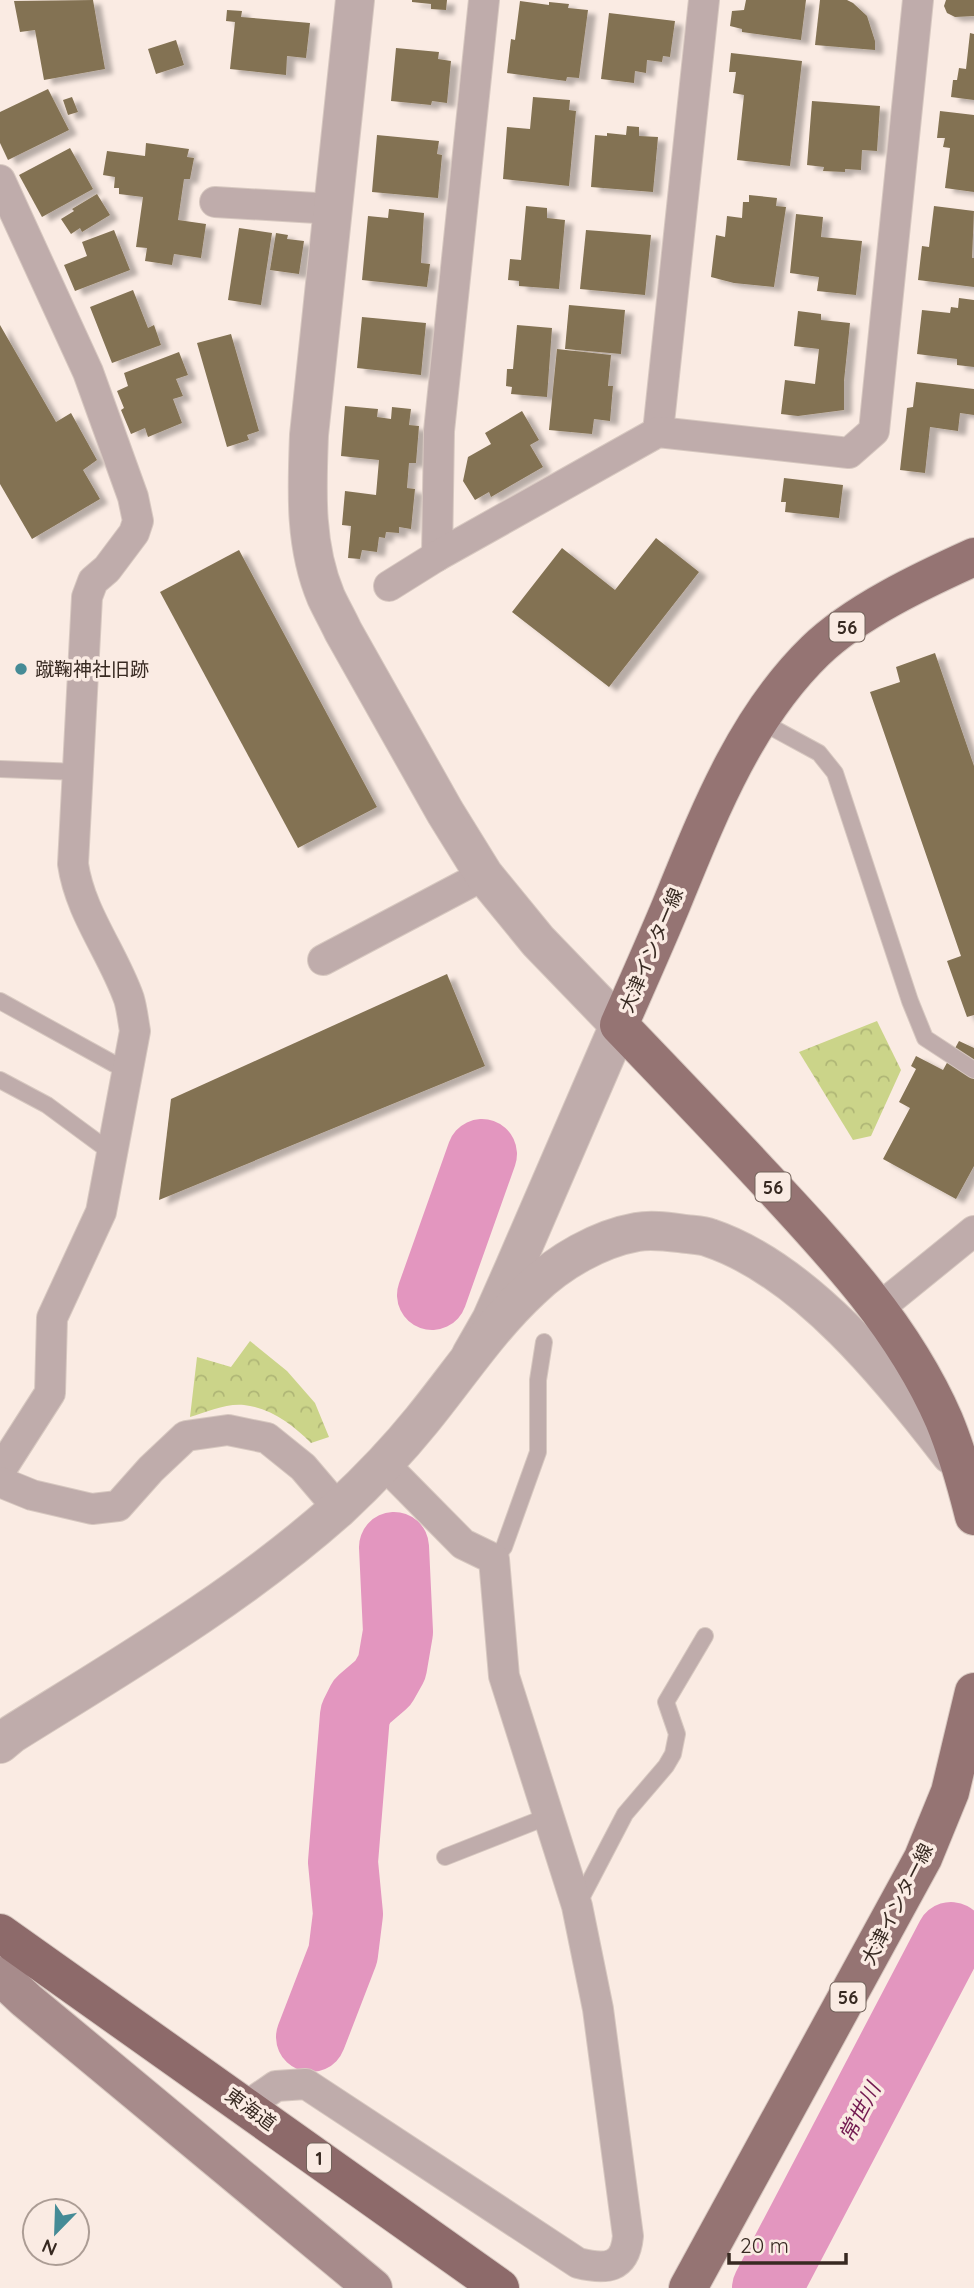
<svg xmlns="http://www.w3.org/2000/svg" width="974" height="2288" viewBox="0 0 974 2288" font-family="Quicksand,'Noto Sans JP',sans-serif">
  <defs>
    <pattern id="park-crowns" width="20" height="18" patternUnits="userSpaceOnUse" patternTransform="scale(1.75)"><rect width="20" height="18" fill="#cbd489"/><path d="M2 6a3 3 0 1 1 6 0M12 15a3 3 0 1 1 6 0" fill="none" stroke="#afb676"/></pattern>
    <filter id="shadow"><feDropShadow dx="8" dy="4.5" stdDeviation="2" flood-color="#0004"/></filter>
  </defs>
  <rect width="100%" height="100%" fill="#faebe3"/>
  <!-- park -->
  <g fill="url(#park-crowns)">
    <polygon points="877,1021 901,1070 871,1136 853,1140 799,1052"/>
    <path d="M250 1341 287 1371 315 1403 329 1437 311 1443C293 1425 271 1408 244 1405 227 1403 206 1412 190 1417L197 1357 231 1367Z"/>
  </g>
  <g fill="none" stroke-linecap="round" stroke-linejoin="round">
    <!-- river -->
    <g stroke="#e396bf" stroke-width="70">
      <polyline points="432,1295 482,1154"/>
      <polyline points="311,2037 343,1954 348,1914 343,1862 355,1715 362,1701 383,1683 392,1667 398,1632 394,1547"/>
      <polyline points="767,2288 951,1937"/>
    </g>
  </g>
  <!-- building -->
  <g fill="#837253" filter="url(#shadow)">
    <polygon points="93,0 105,69 44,80 35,30 20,32 14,1"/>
    <polygon points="412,0 447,0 446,10 431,9 431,4 412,2"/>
    <polygon points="746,0 806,0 801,40 742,32 742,29 730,26 732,11 744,10"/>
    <polygon points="820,0 847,0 853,3 867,16 875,41 875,50 815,45"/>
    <polygon points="946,0 974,0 974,16 955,17 947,13 944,6"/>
    <polygon points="520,1 549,5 549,2 569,4 568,8 588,10 579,78 567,77 566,81 507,73 511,39 515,40"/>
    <polygon points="227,10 242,11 241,17 310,23 306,58 287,56 286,75 230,69 235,22 226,21"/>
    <polygon points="609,13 675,21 670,57 663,56 662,62 647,60 646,73 635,71 634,83 601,79"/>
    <polygon points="970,33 974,34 974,100 951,97 953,80 957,80 959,68 966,69"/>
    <polygon points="176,40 184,65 156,74 148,49"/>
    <polygon points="396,48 439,52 438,59 451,61 447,103 432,101 431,105 391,101"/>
    <polygon points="731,53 802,61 790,166 737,160 744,95 733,93 736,72 729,72"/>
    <polygon points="48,89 69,130 8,160 0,143 0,112"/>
    <polygon points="72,97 78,112 68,115 63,100"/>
    <polygon points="533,97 570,100 569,110 576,111 569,186 503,179 507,127 530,129"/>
    <polygon points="812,101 880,106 877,151 862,150 861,170 845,169 845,172 823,171 824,167 807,165"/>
    <polygon points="940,111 974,115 974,192 945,188 950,148 943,147 945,138 937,138"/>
    <polygon points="627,126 639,127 639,136 658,137 653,192 591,187 595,135 607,136 607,133 626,135"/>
    <polygon points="377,135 439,141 437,154 442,155 438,198 372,192"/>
    <polygon points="146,143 189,149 187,157 194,158 190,179 184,179 178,220 206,224 201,258 174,254 172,265 145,261 147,248 136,247 143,197 119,194 119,188 114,188 115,177 103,175 107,151 145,156"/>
    <polygon points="70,148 93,189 42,217 19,175"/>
    <polygon points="97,194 110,215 82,232 80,228 71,234 61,219 74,211 72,209"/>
    <polygon points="749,195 777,198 776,206 786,207 774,287 734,283 711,277 716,235 725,237 727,216 742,218 743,202 749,202"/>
    <polygon points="526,206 547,208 547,218 565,220 559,289 519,286 519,281 508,280 510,259 521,260"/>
    <polygon points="934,206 974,211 972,258 974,258 974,287 918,280 922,246 929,247"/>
    <polygon points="389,209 424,213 421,263 430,264 427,287 362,280 368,216 388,218"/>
    <polygon points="796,214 823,217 821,237 862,241 856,295 817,291 819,277 790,273"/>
    <polygon points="239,228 272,233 261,305 228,300"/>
    <polygon points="114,230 130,270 75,291 64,265 87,256 82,242"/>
    <polygon points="586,230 651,235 645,295 580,289"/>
    <polygon points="276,233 288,235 287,239 304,241 299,274 270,270"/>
    <polygon points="133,290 148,328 154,325 161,345 112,363 90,307"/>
    <polygon points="959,298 974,300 974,367 957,365 957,359 917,354 922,310 950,313 951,307 958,308"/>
    <polygon points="569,305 625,310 621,354 565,349"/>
    <polygon points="798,311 821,314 821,320 850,323 844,381 844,410 798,416 781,414 785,380 815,384 819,349 794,346"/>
    <polygon points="362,317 426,323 421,375 357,368"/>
    <polygon points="0,325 56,422 71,413 97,460 83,470 100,499 32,539 0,484"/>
    <polygon points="517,325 552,328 547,397 511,394 512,387 506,386 507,369 513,369"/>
    <polygon points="231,334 259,431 247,435 249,440 227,447 197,343"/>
    <polygon points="557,349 611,355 608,386 613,386 610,421 594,419 592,434 549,430"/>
    <polygon points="179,352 188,375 176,379 183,396 173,399 182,423 148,437 145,428 131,434 121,410 124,408 117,391 128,386 124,373"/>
    <polygon points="916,382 974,389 974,415 960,413 958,431 930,427 925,473 900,470 907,408 913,407"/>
    <polygon points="345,406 378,409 377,417 391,419 392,407 411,409 409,425 419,426 416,463 409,463 407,488 415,489 411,529 399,527 399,533 386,532 385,538 379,537 377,552 362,550 360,559 348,558 351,526 342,525 345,491 376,495 379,460 341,456"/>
    <polygon points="522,411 539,440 530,445 543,467 491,497 489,492 475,500 463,481 468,457 491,444 485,433"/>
    <polygon points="784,478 843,485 839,518 785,512 786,502 781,502"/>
    <polygon points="656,538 699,572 609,687 512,612 562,548 615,590"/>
    <polygon points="239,550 377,807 298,848 160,592"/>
    <polygon points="935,653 974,766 974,1015 967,1017 947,961 961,956 870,692 900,682 896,667"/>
    <polygon points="447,974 485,1066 159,1200 171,1099"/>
    <polygon points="959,1041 974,1048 974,1166 956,1199 883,1159 910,1108 899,1102 916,1069 911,1066 916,1056 943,1070"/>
  </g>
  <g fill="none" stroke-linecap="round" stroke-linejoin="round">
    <defs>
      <g id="service">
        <polyline points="760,721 819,753 835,773 910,1001 925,1038 974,1070"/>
        <polyline points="0,769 79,772"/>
        <polyline points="0,1001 127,1071"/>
        <polyline points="0,1080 47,1105 112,1153"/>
        <polyline points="494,1559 504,1547 538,1452 538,1380 544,1342"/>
        <polyline points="445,1857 549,1816"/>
        <polyline points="578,1904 625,1814 666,1766 673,1754 677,1734 666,1702 705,1636"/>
      </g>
      <g id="minor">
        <path d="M0 180 88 372 133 497 138 521 134 533 107 569 93 581 87 597 73 864C80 913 113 953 129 999 132 1009 133 1020 135 1031L101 1212 52 1318 50 1393 0 1471"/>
        <polyline points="215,202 333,209"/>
        <polyline points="658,432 704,0"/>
        <polyline points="437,556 439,431 484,0"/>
        <polyline points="389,586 437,556 658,432 849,453 874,431 918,0"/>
        <polyline points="323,960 484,875"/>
        <polyline points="879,1308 974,1231"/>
        <polyline points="0,1482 32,1495 92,1509 118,1506 151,1469 186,1436 228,1430 267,1438 303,1467 338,1508"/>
        <path d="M247 2106 276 2086 306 2084 578 2263C606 2270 625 2269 628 2236L598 2009 577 1906 504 1676 494 1559 463 1544 383 1463"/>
      </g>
      <g id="tertiary">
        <path d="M355 0 309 435C307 489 304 545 326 597 331 608 338 620 343 631L445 812 484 875 538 941 619 1025 514 1268 491 1320 471 1355"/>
        <path d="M0 1744 12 1734C124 1664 239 1597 338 1509 367 1482 397 1451 422 1420 458 1376 489 1328 531 1289 559 1262 598 1239 637 1232 652 1229 670 1232 686 1234 693 1235 702 1235 710 1238 805 1270 891 1377 951 1455"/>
      </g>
      <polyline id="secondary" points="0,1976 26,2000 373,2288"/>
      <g id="primary">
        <path d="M974 557C923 580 855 612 815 651 745 719 708 815 672 903 655 944 637 984 619 1025 669 1077 719 1129 768 1182 836 1255 904 1328 944 1420 957 1451 966 1484 974 1516"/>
        <polyline points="688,2288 923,1858 950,1792 974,1692"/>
      </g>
      <polyline id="trunk" points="0,1933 500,2288"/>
    </defs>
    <!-- service casing -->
    <use href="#service" stroke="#d7c8c0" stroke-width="18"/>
    <!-- minor casing -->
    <use href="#minor" stroke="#d7c8c0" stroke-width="32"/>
    <!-- tertiary casing -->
    <use href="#tertiary" stroke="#d7c8c0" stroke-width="40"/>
    <!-- secondary casing -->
    <use href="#secondary" stroke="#d7c8c0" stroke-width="40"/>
    <!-- primary casing -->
    <use href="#primary" stroke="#d7c8c0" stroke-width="40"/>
    <!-- trunk casing -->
    <use href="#trunk" stroke="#d7c8c0" stroke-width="40"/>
    <!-- service -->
    <use href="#service" stroke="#bfacab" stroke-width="16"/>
    <!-- minor -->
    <use href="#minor" stroke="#bfacab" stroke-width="30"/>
    <!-- tertiary -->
    <use href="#tertiary" stroke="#bfacab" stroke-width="38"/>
    <!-- secondary -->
    <use href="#secondary" stroke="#a78b8b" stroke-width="38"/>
    <!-- primary -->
    <use href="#primary" stroke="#957473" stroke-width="38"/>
    <!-- trunk -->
    <use href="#trunk" stroke="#8d6a6a" stroke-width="38"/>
  </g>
  <!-- markers -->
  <circle fill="#458b96" stroke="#faebe3" stroke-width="2.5" cx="21" cy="669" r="7"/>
  <g text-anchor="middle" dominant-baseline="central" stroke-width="7" stroke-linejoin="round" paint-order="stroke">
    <!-- shield labels -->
    <g fill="#faebe3" stroke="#72635b" stroke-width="2">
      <rect x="829.5" y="612.5" width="35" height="29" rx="5"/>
      <rect x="755.5" y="1172.5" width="35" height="29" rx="5"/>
      <rect x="830.5" y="1982.5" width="35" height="29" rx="5"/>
      <rect x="307" y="2143.5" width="24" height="29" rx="5"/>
    </g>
    <g font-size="18" font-weight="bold" fill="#372921">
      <text x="847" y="627">56</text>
      <text x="773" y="1187">56</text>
      <text x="848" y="1997">56</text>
      <text x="319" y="2158">1</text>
    </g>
    <!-- poi labels -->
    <g font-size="19" fill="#372921" stroke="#faebe3" text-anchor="start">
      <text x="35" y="669">蹴鞠神社旧跡</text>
    </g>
    <!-- street labels -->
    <g font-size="19" fill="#372921" stroke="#faebe3">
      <text transform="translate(651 950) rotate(-67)">大津インター線</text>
      <text transform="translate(897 1904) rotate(-63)">大津インター線</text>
      <text transform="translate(251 2109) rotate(36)">東海道</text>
    </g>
    <!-- water labels -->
    <g font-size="21" font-style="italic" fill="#721950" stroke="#faebe3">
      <text transform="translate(859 2112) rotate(-62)">常世川</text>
    </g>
  </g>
  <!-- north arrow -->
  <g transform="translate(56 2232) rotate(203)"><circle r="33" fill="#faebe3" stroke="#ac9d95" stroke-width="2"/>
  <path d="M0-5L12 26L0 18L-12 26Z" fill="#458b96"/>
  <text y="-10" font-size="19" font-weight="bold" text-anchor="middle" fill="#372921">N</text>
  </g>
  <!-- scale -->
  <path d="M729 2253v10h117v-10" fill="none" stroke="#372921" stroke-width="3.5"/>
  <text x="740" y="2253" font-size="21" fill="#372921" stroke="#faebe3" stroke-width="5" paint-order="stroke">20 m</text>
</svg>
